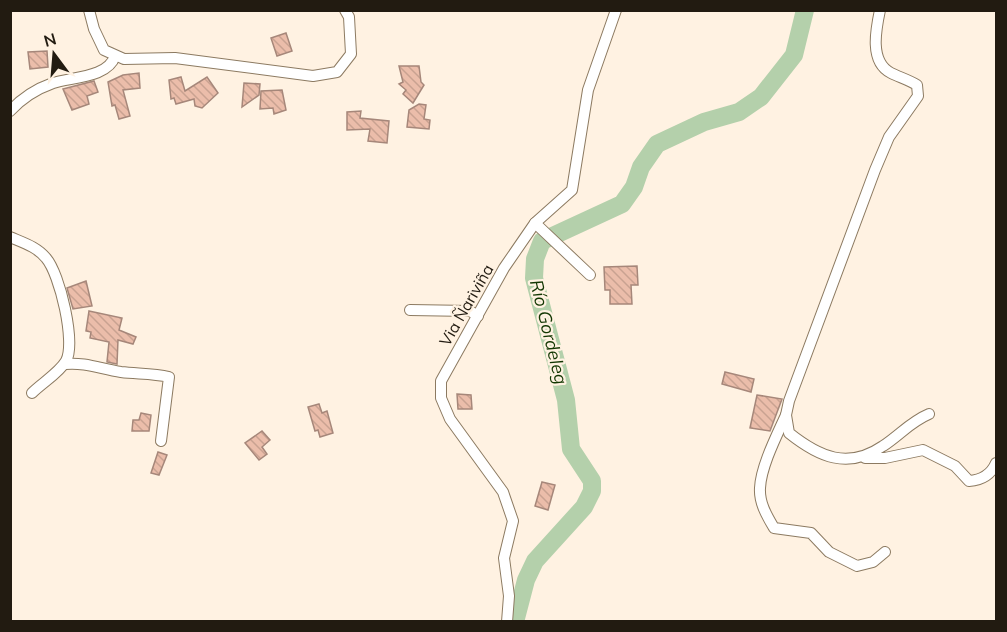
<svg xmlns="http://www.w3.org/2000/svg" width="1007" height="632" viewBox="0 0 1007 632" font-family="Mulish,sans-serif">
  <defs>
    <pattern id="building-back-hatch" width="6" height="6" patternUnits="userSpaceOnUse" patternTransform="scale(1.5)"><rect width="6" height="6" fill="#ebbdaa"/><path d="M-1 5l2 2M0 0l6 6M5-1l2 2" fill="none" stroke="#c9a291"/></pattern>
  </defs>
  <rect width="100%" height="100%" fill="#fff2e2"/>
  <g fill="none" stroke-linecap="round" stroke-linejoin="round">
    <!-- river -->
    <polyline stroke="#b4d0ab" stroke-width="18" points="515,622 526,580 535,561 584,507 592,491 592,481 571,449 566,400 534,278 535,259 542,241 622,204 634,187 641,167 657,144 704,122 739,112 761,97 794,55 805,10"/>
  </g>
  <!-- building -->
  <g fill="url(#building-back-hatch)" stroke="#a6877a" stroke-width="1.5">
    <polygon points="286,33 292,51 277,56 271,38"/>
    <polygon points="47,51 48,67 30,69 28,52"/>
    <polygon points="399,66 419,66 421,82 424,85 413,103 403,94 406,90 399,84 403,82"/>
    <polygon points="139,73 140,88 123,90 130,116 119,119 115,105 112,106 108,82 123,75"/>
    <polygon points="181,77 185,91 207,77 218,93 202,108 195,106 194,99 176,104 174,98 171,99 169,80"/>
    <polygon points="94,81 98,92 87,96 89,104 72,110 63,89"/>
    <polygon points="244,83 260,84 259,95 242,107"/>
    <polygon points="282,90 286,110 274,114 273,108 260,109 261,91"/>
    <polygon points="419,104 426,105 424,119 430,120 429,129 407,127 409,110"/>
    <polygon points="361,111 360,118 389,121 387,143 368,141 370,129 347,130 347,112"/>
    <polygon points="637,266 638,285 631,285 632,304 610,304 610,290 605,290 604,267"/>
    <polygon points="86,281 92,306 73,309 67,288"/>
    <polygon points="89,311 122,318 119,330 136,337 133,344 118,340 117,364 107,362 109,342 90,338 91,332 86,331"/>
    <polygon points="725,372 754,379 751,392 722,384"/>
    <polygon points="457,394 471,395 472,409 458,409"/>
    <polygon points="757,395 782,399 770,431 750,428"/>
    <polygon points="319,404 322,413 327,411 333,433 320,437 318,430 315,431 308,407"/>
    <polygon points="141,413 151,415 149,431 132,431 133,420 139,420"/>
    <polygon points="262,431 270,440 262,447 267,454 259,460 245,443"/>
    <polygon points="158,452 167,455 159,475 151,473"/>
    <polygon points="542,482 555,485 548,510 535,506"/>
  </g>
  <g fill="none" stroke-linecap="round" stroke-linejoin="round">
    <defs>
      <g id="minor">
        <polyline points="89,10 94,29 104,50 124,59 175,58 313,76 337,72 351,54 349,17 345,10"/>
        <path d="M880 10C876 29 869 62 891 73 899 77 909 80 917 85L918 96 889 137 875 170 789 401 786 415 789 433C819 457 848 470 883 446 900 435 910 422 929 414"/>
        <path d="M10 111C22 98 36 89 53 83 71 77 108 78 115 56"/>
        <polyline points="535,223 590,275"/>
        <path d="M10 237C24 243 37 247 46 258 60 274 76 343 66 361 59 373 42 383 32 393"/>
        <polyline points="410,310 470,311 478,316"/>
        <path d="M65 364C85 362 101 369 121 372 137 374 153 373 169 377L161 441"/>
        <path d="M786 415C777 435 761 466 760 488 759 503 767 516 774 528L811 533 829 552 857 566 873 562 885 552"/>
        <path d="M865 458H885L923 450 955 466 969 481C982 480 991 475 996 463"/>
        <polyline points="507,622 509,596 504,558 513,521 503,492 450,419 441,398 441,381 504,268 535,223 572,190 588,90 616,10"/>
      </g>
    </defs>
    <!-- minor casing -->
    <use href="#minor" stroke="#8c7a61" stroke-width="12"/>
    <!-- minor -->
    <use href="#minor" stroke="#fff" stroke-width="10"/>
  </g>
  <g text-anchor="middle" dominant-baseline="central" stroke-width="4.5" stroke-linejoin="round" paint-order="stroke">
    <!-- street labels -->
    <g font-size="16" fill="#221b11" stroke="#fff2e2">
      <text transform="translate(466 305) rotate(-60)">Via Ñariviña</text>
    </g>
    <!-- water labels -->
    <g font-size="18" font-style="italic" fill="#123702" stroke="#fff2e2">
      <text transform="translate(549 332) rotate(76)">Río Gordeleg</text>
    </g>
  </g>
  <!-- border -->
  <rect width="1007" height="632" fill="none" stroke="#221b11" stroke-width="24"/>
  <!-- north arrow -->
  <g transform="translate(54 54) rotate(344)" stroke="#fff2e2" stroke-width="4.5" paint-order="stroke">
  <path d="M0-4.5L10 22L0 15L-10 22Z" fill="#221b11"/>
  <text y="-9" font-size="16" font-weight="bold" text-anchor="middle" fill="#221b11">N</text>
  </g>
</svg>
